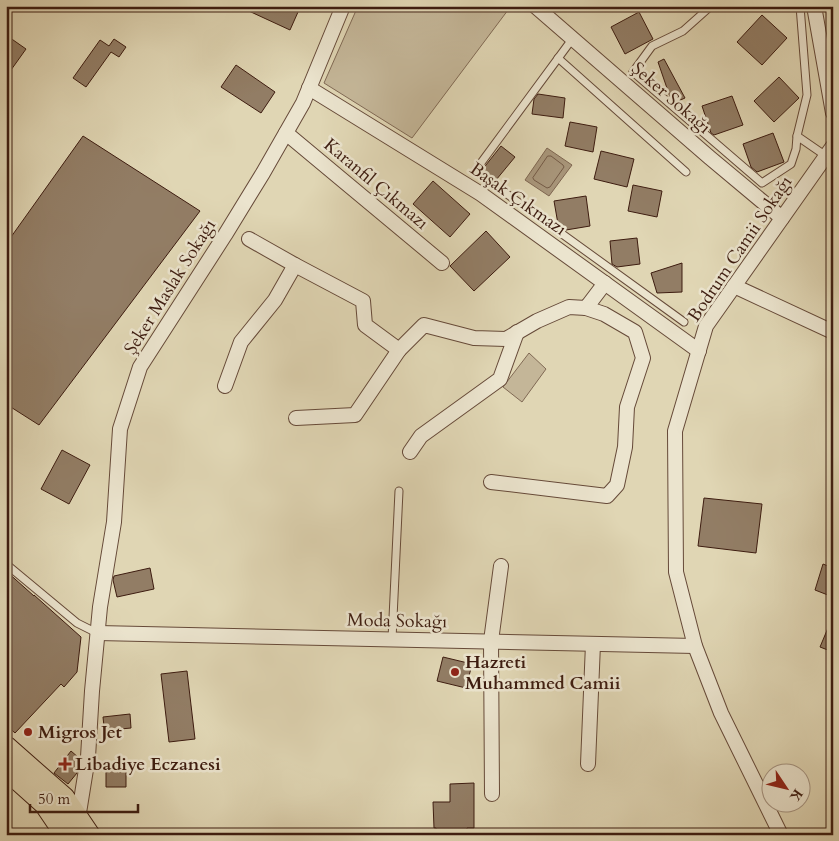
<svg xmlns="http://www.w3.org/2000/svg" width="839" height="841" viewBox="0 0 839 841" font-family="Cardo,serif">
  <rect width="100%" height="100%" fill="#e0d6b4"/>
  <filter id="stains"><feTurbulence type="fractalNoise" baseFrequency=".004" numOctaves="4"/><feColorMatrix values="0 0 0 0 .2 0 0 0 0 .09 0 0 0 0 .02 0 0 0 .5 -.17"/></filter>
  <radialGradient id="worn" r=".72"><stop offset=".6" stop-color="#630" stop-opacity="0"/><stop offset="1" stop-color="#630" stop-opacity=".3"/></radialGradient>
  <!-- green -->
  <g fill="#c4b698" stroke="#806954">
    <polygon points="358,6 511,6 412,138 324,83"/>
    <polygon points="529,353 546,369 522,402 503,387"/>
  </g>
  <!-- water -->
  <polygon fill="#a9977c" stroke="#7e6651" points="547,148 572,165 549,196 525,180"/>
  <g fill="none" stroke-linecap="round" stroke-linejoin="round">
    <!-- shore -->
    <polygon stroke="#735a46" stroke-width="1" points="548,156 551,156 563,165 564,167 550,187 547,188 534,180 533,178"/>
  </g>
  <!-- building -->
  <g fill="#927d65" stroke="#3d1c10">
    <polygon points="238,6 286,6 298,12 290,30"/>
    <polygon points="639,12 653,39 625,54 611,27"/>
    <polygon points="762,15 787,38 762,65 737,42"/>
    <polygon points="6,35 26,49 6,77"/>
    <polygon points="114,39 126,47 119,57 111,52 86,87 73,78 100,40 109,46"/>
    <polygon points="664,59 685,98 676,102 670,97 658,62"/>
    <polygon points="236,65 275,92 261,113 221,87"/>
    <polygon points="779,77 799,98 774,122 754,101"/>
    <polygon points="538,94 565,98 563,118 532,114 534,99"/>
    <polygon points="732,96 743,125 714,135 711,133 702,106"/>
    <polygon points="570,122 597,127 593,152 565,146"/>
    <polygon points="773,133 784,162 757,172 751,167 743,144"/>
    <polygon points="83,136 200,211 39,425 6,404 6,244"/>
    <polygon points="501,146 515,157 496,180 482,170"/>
    <polygon points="601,151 634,159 627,187 594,179"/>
    <polygon points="433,181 470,214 450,237 413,204"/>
    <polygon points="633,185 662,191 657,217 628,211"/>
    <polygon points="586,196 590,226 566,230 558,224 554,201"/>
    <polygon points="486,231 510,257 474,291 450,266"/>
    <polygon points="637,238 640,264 617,267 612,264 610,241"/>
    <polygon points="682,263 682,292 657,293 651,273"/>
    <polygon points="62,450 90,465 69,504 41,489"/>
    <polygon points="704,498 762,504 756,553 698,546"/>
    <polygon points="823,564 833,568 833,597 815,590"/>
    <polygon points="150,568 154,589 117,597 113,580 114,576"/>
    <polygon points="6,571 34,596 34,595 81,637 77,672 64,687 61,684 15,733 6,725"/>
    <polygon points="833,616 833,652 820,647"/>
    <polygon points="443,657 472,664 466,688 437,681"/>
    <polygon points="187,671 195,739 169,742 161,674"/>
    <polygon points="130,714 131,728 110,730 105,736 103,717"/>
    <polygon points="71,751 79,758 77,773 68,784 54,773"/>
    <polygon points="106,763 126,764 126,787 106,787"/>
    <polygon points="474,783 474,828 467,828 467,835 436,835 436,828 434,828 433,802 450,802 450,784"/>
  </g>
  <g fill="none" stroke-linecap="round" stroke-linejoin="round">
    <defs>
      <g id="lane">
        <polyline points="711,6 683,31 652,46 633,72 762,183 791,164 796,149 797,136"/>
        <polyline points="800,6 807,95 797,136 826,156"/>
        <polyline points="573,38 475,171 684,322"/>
        <polyline points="558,58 686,172"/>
        <polyline points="6,564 77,623 97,633"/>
        <polyline points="392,639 399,491"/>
      </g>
      <g id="street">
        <polyline points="535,6 709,157 782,218"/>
        <polyline points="814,6 833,113"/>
        <polyline points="309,88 481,194 699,351"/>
        <polyline points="286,133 442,263"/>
        <polyline points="249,239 295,265"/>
        <polyline points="734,286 833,332"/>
        <polyline points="225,386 241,342 275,300 295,265 363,301 365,325 399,350 424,325 474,338 506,339 537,321 569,307 586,308 605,283"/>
        <polyline points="296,418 355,415 399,350"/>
        <polyline points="410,452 421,436 500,379 517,332"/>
        <polyline points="491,482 607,496 617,485 625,447 627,407 643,358 635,332 604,314 586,308"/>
        <polyline points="98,633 695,646"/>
        <polyline points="588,764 593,644"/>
        <polyline points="492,794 491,641 501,566"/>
        <polyline points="78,819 88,757 92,691 100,607 114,522 120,429 140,367 225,235 263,173 303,103 343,6"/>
        <polyline points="781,835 721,713 695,646 676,572 675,431 706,326 833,146"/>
      </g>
      <g id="primary">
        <polyline points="6,747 64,798 89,835"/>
        <polyline points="6,769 45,804 66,835"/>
      </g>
    </defs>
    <!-- lane casing -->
    <use href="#lane" stroke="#664a39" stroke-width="9"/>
    <!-- street casing -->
    <use href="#street" stroke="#664a39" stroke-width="16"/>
    <!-- primary casing -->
    <use href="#primary" stroke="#3d1c10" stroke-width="23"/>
    <!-- lane -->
    <use href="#lane" stroke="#ebe4ce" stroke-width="7"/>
    <!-- street -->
    <use href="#street" stroke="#ebe4ce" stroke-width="14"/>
    <!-- primary -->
    <use href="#primary" stroke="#e0d6b4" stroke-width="21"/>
  </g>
  <!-- markers -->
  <g fill="#8f2418" stroke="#ebe4ce" stroke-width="2">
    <circle cx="455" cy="672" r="5"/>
    <circle cx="28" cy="732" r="5"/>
    <path d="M62.5 756.5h5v5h5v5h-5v5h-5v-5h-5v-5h5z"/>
  </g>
  <g text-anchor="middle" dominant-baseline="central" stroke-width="5" stroke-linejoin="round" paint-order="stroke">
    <!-- street labels -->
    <g font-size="18" fill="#3d1c10" stroke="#ebe4ce">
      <text transform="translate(671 98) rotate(41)">Şeker Sokağı</text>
      <text transform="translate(376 184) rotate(40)">Karanfil Çıkmazı</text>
      <text transform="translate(518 199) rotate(35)">Başak Çıkmazı</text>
      <text transform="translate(740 249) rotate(-56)">Bodrum Camii Sokağı</text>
      <text transform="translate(170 287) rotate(-58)">Şeker Maslak Sokağı</text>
      <text transform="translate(397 621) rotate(1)">Moda Sokağı</text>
    </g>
    <!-- poi labels -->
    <g font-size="18" font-weight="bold" fill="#3d1c10" stroke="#ebe4ce" text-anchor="start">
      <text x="465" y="662">Hazreti<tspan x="465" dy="21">Muhammed Camii</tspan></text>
      <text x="38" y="732">Migros Jet</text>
      <text x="75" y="764">Libadiye Eczanesi</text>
    </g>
  </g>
  <!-- margin -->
  <rect width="839" height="841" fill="none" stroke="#e0d6b4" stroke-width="25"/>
  <rect x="8" y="8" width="824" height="826" fill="none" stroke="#3d1c10" stroke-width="2.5"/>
  <rect x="12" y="12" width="814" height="816" fill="none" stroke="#3d1c10"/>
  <!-- north arrow -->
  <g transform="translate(786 788) rotate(125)"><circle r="24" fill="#ebe4ce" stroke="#a59482"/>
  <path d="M0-4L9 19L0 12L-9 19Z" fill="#8f2418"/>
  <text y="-8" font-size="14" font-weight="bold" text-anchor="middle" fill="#3d1c10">K</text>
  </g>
  <!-- scale -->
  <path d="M30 804v8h108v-8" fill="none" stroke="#3d1c10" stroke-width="2.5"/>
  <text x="38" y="804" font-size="15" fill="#3d1c10" stroke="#ebe4ce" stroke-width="4" paint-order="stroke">50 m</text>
  <rect width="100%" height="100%" filter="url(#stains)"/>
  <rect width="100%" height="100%" fill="url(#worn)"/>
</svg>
